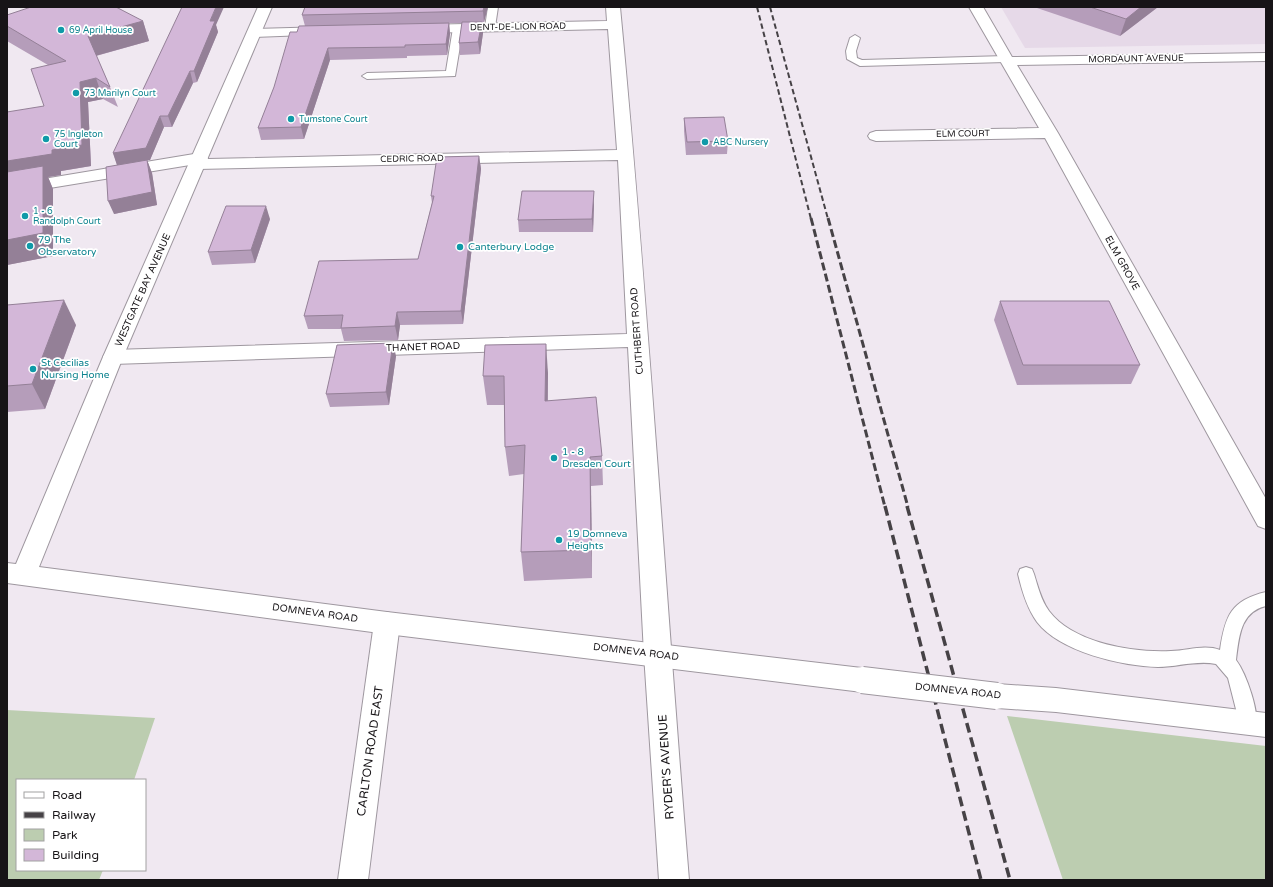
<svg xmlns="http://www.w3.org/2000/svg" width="1273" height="887" viewBox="0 0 1273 887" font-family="'Varela Round',sans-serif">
  <rect width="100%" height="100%" fill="#f0e8f1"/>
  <!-- built -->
  <polygon fill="#e6d9e8" points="1001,7 1266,7 1266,44 1025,48"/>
  <!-- green -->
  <g fill="#bccdb0">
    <polygon points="7,710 155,718 134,780 17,780 17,870 103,870 99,880 7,880"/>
    <polygon points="1007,716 1266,746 1266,880 1063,880"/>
  </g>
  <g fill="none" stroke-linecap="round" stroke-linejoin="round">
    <defs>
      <g id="lane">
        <polygon points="488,7 498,7 495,27 490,30 485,27"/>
        <polygon points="458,25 463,28 455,76 367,79 362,76 367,73 446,71 453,28"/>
        <polygon points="855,35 860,38 856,51 857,58 862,60 1006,56 1011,59 1006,62 860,66 847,59 846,51 850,38"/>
        <path d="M1026 567 1032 569 1034 574C1038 587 1041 600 1049 611 1073 643 1133 653 1171 651 1187 651 1204 644 1220 650 1225 616 1231 600 1266 592V606C1240 612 1239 637 1236 660 1246 673 1261 715 1255 729L1248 731 1241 729 1228 678 1216 664C1197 660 1177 667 1158 667 1122 666 1060 652 1037 622 1027 608 1022 591 1018 574L1020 569Z"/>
      </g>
      <g id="street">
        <path d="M606 7H620C648 298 665 589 689 880H659L644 654 628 347 113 364 106 362 103 357 106 352 113 350 627 334 618 160 198 169 192 168 190 165 7 195V185L200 153 206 155 208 159 617 150 608 29 420 33 415 32 413 29 415 26 420 25 607 21Z"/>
        <polygon points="969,7 983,7 1012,57 1266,53 1266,61 1017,65 1058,133 1266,499 1266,529 1258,526 1045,138 876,141 870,139 868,136 870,133 876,131 1039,128"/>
        <polygon points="327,27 332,28 334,31 332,34 254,37 249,36 247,33 249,30 254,29"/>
        <polygon points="387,612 396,615 400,623 368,880 338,880 374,623 378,615"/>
      </g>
      <g id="secondary">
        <polygon points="258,7 272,7 123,357 39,567 387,612 862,668 871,672 875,680 871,688 862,692 387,634 7,583 7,563 16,564 103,357"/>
        <polygon points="997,684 1056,688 1266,713 1266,737 1056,712 997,708 987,704 984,696 987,688"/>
      </g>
    </defs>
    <!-- lane casing -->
    <use href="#lane" stroke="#9e979f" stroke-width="2"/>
    <!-- street casing -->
    <use href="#street" stroke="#9e979f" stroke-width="2"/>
    <!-- secondary casing -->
    <use href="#secondary" stroke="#9e979f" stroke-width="2"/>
    <!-- lane -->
    <use href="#lane" fill="#fff" fill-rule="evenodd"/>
    <!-- street -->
    <use href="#street" fill="#fff" fill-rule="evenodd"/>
    <!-- secondary -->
    <use href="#secondary" fill="#fff" fill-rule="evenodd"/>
    <!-- rail-far2 -->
    <g stroke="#464246" stroke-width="2" stroke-dasharray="5.5 3" stroke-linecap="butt">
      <polyline points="757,7 811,219"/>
      <polyline points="770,7 828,219"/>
    </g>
    <!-- rail-far1 -->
    <g stroke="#464246" stroke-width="3" stroke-dasharray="8 3.5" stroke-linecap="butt">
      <polyline points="811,218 885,507"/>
      <polyline points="828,218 908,507"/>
    </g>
    <!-- rail -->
    <g stroke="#464246" stroke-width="3.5" stroke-dasharray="10 5" stroke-linecap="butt">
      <polyline points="885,506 981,880"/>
      <polyline points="907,506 1010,880"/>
    </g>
    <defs>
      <polyline id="secondary-bridge" points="862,680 997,696"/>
    </defs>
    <!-- secondary-bridge casing -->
    <use href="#secondary-bridge" stroke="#9e979f" stroke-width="28" stroke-linecap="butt"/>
    <!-- secondary-bridge -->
    <use href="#secondary-bridge" stroke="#fff" stroke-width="26"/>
  </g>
  <!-- wall -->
  <g fill="#b59dba">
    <polygon points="305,7 488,7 484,22 482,22 483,33 480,54 460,55 459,43 462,23 449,23 450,34 447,55 407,56 407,58 330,60 304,139 261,140 258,128 297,32 305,26 302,15"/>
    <polygon points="1034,7 1158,7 1120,36"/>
    <polygon points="7,15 143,21 149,41 96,56 110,87 118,107 103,99 88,102 91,166 61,171 61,175 48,177 53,189 53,256 7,265 44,106 48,65 7,41"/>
    <polygon points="216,25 218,32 197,82 193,83 172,127 164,127 150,160 147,160 152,173 157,205 114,214 117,165 113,153"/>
    <polygon points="684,118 728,141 727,154 686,155 684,131"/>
    <polygon points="479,156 481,169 463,324 400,325 398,340 344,341 341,329 308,329 304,316 418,259 432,203 431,196"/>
    <polygon points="594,204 593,232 519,232 518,220"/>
    <polygon points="270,219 255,263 212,265 208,252"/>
    <polygon points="1000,301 1140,365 1131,384 1017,385 994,320"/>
    <polygon points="7,305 76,325 45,409 7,412"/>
    <polygon points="396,356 389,405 330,407 326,394"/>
    <polygon points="548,373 548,401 602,456 603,485 591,486 592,578 524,581 521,552 524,474 509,476 505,447 504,405 487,405 483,376"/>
  </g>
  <!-- shaded-wall -->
  <g fill="#948097">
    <polygon points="216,7 224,7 216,25 218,32 197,82 194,71 210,21"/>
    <polygon points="484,7 488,7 484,22 483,11"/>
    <polygon points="1141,7 1158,7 1120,36 1126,19"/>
    <polygon points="143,21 149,41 95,56 88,36"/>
    <polygon points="482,22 483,33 480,54 478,42"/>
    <polygon points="449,23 450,34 447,55 446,44"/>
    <polygon points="328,48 330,60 304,139 301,127"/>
    <polygon points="190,71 193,83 172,127 168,116"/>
    <polygon points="96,78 103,99 88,102 91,166 61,171 61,175 48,177 53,189 53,256 7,265 7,161 52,150 80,82"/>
    <polygon points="160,116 164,127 150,160 147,160 152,173 157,205 114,214 108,201 117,165 113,153"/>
    <polygon points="479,156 481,169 463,324 461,311"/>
    <polygon points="594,191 594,204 593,232 592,219"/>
    <polygon points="266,206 270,219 255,263 251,250"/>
    <polygon points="64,300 76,325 45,409 32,384"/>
    <polygon points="397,312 400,325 398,340 395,326"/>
    <polygon points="393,343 396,356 389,405 386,392"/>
    <polygon points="546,344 548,373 547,430 545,401"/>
    <polygon points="590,457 591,486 592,578 591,550"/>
  </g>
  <!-- building -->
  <g fill="#d3b7d8" stroke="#948097">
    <polygon points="31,7 116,7 143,21 88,36 110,87 96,78 80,82 82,145 52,150 52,154 7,161 7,112 44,106 31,69 66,61 7,26 7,15"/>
    <polygon points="182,7 216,7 210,21 215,21 194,71 190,71 168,116 160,116 146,148 113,153"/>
    <polygon points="305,7 484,7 483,11 302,15"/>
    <polygon points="1090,7 1141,7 1126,19"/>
    <polygon points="462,22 482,22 478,42 459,43"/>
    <polygon points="449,23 446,44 405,45 405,47 328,48 301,127 258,128 274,87 290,32 297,32 299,26"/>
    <polygon points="724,117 728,141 687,142 684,118"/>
    <polygon points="479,156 461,311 397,312 395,326 341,328 343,315 304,316 319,261 418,259 434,196 431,196 437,157"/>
    <polygon points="147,160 152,192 108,201 106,167"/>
    <polygon points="43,166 43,233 7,240 7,172"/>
    <polygon points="522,191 594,191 592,219 518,220"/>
    <polygon points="226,206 266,206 251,250 208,252"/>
    <polygon points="64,300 32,384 7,386 7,305"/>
    <polygon points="1000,301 1109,301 1140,365 1023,365"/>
    <polygon points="393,343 386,392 326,394 337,345"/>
    <polygon points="546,344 545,401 596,397 602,456 590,457 591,550 521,552 525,445 505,447 504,376 483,376 485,345"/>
  </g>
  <!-- markers -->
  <g fill="#0f9aa8" stroke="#fff" stroke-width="1.5">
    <circle cx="61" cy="30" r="4"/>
    <circle cx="76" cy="93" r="4"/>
    <circle cx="291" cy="119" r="4"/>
    <circle cx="46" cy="139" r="4"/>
    <circle cx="705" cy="142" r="4"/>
    <circle cx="25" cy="216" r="4"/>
    <circle cx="30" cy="246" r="4"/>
    <circle cx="460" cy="247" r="4"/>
    <circle cx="33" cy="369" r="4"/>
    <circle cx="554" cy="458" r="4"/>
    <circle cx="559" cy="540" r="4"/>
  </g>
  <g text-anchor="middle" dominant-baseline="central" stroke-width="3.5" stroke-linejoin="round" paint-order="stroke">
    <!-- far-street labels -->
    <g font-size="9" fill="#171417" stroke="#fff">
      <text transform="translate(518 27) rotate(-1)">DENT-DE-LION ROAD</text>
      <text transform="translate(1136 59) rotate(-1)">MORDAUNT AVENUE</text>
      <text transform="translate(963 134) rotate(-1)">ELM COURT</text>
      <text transform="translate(412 159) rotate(-1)">CEDRIC ROAD</text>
    </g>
    <!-- far-culture labels -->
    <g font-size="9" fill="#0d838f" stroke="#fff" text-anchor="start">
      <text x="69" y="30">69 April House</text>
      <text x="84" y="93">73 Marilyn Court</text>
      <text x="299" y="119">Tumstone Court</text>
      <text x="54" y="134">75 Ingleton<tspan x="54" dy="10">Court</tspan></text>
      <text x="713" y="142">ABC Nursery</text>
      <text x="33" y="211">1 - 6<tspan x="33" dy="10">Randolph Court</tspan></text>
    </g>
    <!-- culture labels -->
    <g font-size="10" fill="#0d838f" stroke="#fff" text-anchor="start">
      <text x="38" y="240">79 The<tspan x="38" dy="12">Observatory</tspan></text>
      <text x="468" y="247">Canterbury Lodge</text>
      <text x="41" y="363">St Cecilias<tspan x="41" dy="12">Nursing Home</tspan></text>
      <text x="562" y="452">1 - 8<tspan x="562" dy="12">Dresden Court</tspan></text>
      <text x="567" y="534">19 Domneva<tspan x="567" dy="12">Heights</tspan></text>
    </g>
    <!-- street labels -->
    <g font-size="10" fill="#171417" stroke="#fff">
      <text transform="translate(1122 263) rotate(61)">ELM GROVE</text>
      <text transform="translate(143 290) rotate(-66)">WESTGATE BAY AVENUE</text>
      <text transform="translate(637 331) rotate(-94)">CUTHBERT ROAD</text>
      <text transform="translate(423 347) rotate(-2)">THANET ROAD</text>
      <text transform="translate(315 613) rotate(8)">DOMNEVA ROAD</text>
      <text transform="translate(636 652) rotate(7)">DOMNEVA ROAD</text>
      <text transform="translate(958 691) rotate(6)">DOMNEVA ROAD</text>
    </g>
    <!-- near-street labels -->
    <g font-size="12" fill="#171417" stroke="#fff">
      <text transform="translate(370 751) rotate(-82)">CARLTON ROAD EAST</text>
      <text transform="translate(666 767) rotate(-94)">RYDER'S AVENUE</text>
    </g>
  </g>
  <!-- border -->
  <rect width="1273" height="887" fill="none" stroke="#171417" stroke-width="16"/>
  <!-- legend -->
  <rect x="16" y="779" width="130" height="92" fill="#ffffff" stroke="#a2a1a2"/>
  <rect x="24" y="792" width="20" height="6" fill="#ffffff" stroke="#a2a1a2"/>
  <text x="52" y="799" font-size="12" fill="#171417">Road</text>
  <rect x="24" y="812" width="20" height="6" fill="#464246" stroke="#a2a1a2"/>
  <text x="52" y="819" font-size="12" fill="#171417">Railway</text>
  <rect x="24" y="829" width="20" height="12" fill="#bccdb0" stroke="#a2a1a2"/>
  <text x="52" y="839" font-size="12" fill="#171417">Park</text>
  <rect x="24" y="849" width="20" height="12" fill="#d3b7d8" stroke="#a2a1a2"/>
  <text x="52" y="859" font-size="12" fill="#171417">Building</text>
</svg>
